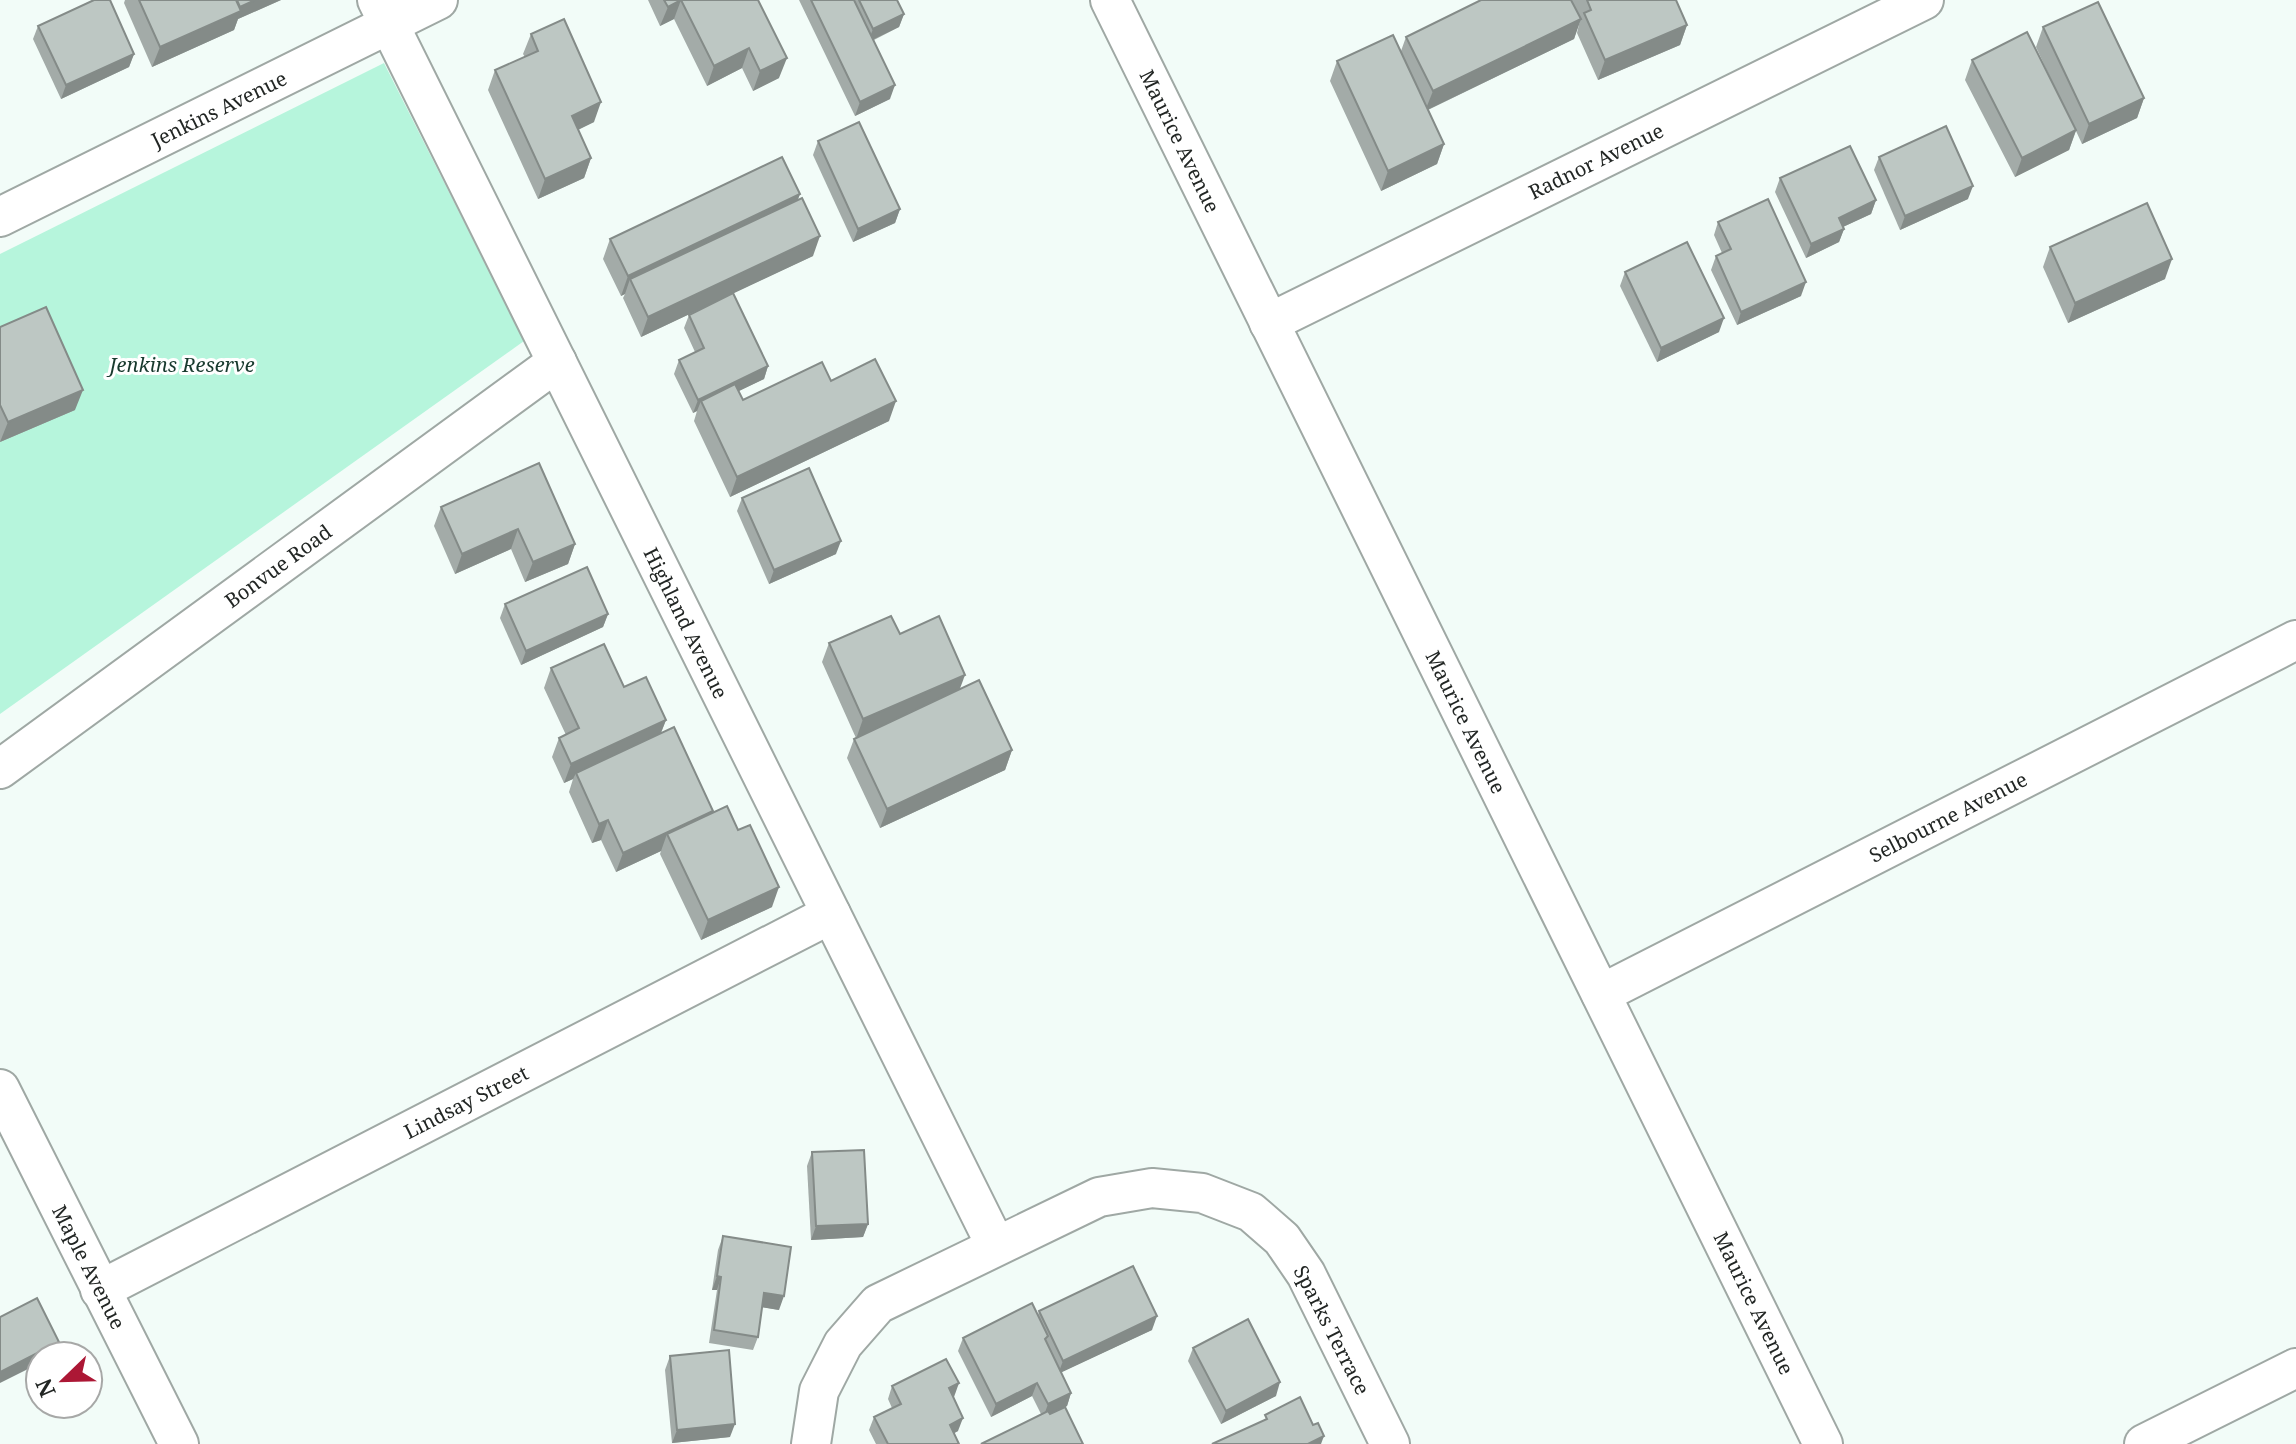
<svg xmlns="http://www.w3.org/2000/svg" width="2296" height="1444" viewBox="0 0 2296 1444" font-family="'Noto Serif',serif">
  <rect width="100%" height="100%" fill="#f2fcf8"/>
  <!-- green -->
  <polygon fill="#b6f5dc" points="384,63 524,341 0,714 0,254"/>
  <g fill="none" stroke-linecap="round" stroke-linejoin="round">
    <defs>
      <g id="minor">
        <polyline points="377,0 996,1246"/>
        <polyline points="1110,0 1823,1444"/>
        <polyline points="0,217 438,0"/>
        <polyline points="1269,323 1924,0"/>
        <polyline points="0,769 557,362"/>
        <polyline points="1601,994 2296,640"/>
        <polyline points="0,1089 179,1444"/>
        <polyline points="100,1290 831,914"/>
        <polyline points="811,1444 819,1391 843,1344 878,1304 1099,1197 1152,1188 1202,1193 1251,1212 1282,1239 1306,1274 1390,1444"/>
        <polyline points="2144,1444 2296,1368"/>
      </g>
    </defs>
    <!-- minor casing -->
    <use href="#minor" stroke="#9fa8a4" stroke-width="42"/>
    <!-- minor -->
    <use href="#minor" stroke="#fff" stroke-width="38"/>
  </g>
  <!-- wall -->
  <g fill="#a3aba8">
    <polygon points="125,0 281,0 238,19 234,30 152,67 124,3"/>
    <polygon points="648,0 758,0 779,78 753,91 742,68 707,86 674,19 660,26"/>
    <polygon points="799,0 897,0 904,14 899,27 874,40 890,99 855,116"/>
    <polygon points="1571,0 1676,0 1687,25 1680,45 1598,80 1577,33 1580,20 1574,39 1428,110 1444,144 1437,164 1381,191 1330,81 1337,61 1401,51 1406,37"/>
    <polygon points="38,26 134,54 129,67 61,99 33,39"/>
    <polygon points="2043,27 2144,98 2137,118 2082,144 2076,131 2069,150 2015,177 1965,80 1972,60 2062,103 2036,47"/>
    <polygon points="531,34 594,122 578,130 591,158 584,178 538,199 488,90 495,70 525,57 523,54"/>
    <polygon points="818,141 900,209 895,223 853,242 813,155"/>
    <polygon points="1879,157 1968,199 1900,230 1874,170"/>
    <polygon points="1780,178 1876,200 1871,214 1843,227 1844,229 1839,242 1806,258 1775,192"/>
    <polygon points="798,200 813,256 733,293 768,366 764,379 738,391 743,400 831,381 889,421 730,497 694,421 697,411 693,413 674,374 679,360 695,352 684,328 689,315 725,297 641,337 623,298 625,294 621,296 603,259 610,239"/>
    <polygon points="1718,222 1801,296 1737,325 1711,270 1716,256 1722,253 1714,235"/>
    <polygon points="2050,247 2165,279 2068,323 2043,267"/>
    <polygon points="1625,272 1719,332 1657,362 1620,286"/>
    <polygon points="0,327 75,410 0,442"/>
    <polygon points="742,498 836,554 769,584 737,511"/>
    <polygon points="441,507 575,544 568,564 525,582 511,549 455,574 434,526"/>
    <polygon points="505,604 608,614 603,627 521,665 500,618"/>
    <polygon points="900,634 960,689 1012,750 1005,770 880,828 847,758 854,739 856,738 822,662 829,643"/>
    <polygon points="551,668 624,687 666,720 661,733 772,907 701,940 660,854 661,851 616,872 601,840 592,843 569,792 573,779 564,783 552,757 559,738 566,735 544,688"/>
    <polygon points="812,1152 868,1224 863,1237 811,1240 807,1166"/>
    <polygon points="723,1236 779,1310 762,1307 758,1337 753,1350 709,1343 717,1290 712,1290 718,1250"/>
    <polygon points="1039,1311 1152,1330 1061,1372 1071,1393 1067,1406 1050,1414 1041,1414 1032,1396 991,1417 958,1351 963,1338 1038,1315"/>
    <polygon points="1193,1348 1276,1396 1221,1424 1188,1361"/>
    <polygon points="670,1356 730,1437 672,1443 665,1370"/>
    <polygon points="892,1386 954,1397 958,1431 954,1433 959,1444 876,1444 869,1430 874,1417 892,1408 888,1399"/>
  </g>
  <!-- shaded-wall -->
  <g fill="#848b88">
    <polygon points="255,0 281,0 238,19 234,30 152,67 160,47"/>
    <polygon points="681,0 674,19 660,26 668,7"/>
    <polygon points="904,14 899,27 868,42 873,29"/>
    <polygon points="1581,19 1574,39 1425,111 1433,91"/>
    <polygon points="1687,25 1680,45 1598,80 1605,60"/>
    <polygon points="749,48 742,68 707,86 714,66"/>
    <polygon points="134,54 129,67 61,99 66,85"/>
    <polygon points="787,58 779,78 753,91 760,71"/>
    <polygon points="895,85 890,99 855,116 860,102"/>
    <polygon points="2144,98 2137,118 2082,144 2089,124"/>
    <polygon points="601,102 594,122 565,136 572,116"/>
    <polygon points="2076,130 2069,150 2015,177 2022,158"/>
    <polygon points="1444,144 1437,164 1381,191 1388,171"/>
    <polygon points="591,158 584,178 538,199 545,179"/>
    <polygon points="1973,186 1968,199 1900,230 1905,216"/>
    <polygon points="800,194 793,214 630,279 625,294 621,296 628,276"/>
    <polygon points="1876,200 1871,214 1834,231 1839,218"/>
    <polygon points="900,209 895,223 853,242 858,229"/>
    <polygon points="1844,229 1839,242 1806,258 1811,244"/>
    <polygon points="820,236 813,256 641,337 648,317"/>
    <polygon points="2172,259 2165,279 2068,323 2075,303"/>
    <polygon points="1806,282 1801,296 1737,325 1741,312"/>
    <polygon points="1724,318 1719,332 1657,362 1661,348"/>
    <polygon points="768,366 764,379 704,408 701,401 697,411 693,413 698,400"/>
    <polygon points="83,390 75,410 0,442 8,422"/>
    <polygon points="896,401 889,421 730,497 737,477"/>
    <polygon points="518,529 511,549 455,574 462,554"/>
    <polygon points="841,541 836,554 769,584 774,570"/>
    <polygon points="575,544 568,564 525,582 533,562"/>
    <polygon points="608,614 603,627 521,665 526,651"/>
    <polygon points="965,675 958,694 856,739 863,719"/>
    <polygon points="666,720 658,740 576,773 573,779 564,783 571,764"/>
    <polygon points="1012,750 1005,770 880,828 887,809"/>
    <polygon points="713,811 706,830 667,834 661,851 616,872 623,853"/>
    <polygon points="608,820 601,840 592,843 599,824"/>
    <polygon points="779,887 772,907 701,940 708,920"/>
    <polygon points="868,1224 863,1237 811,1240 816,1226"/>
    <polygon points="717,1276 721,1277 717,1290 712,1290"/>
    <polygon points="764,1293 784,1296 779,1310 760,1307"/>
    <polygon points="1157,1316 1152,1330 1058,1374 1063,1361"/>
    <polygon points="59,1342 54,1355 40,1356 40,1363 0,1383 0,1372"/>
    <polygon points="1280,1382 1276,1396 1221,1424 1226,1411"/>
    <polygon points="959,1383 954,1397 944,1402 949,1388"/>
    <polygon points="1037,1383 1032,1396 991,1417 996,1404"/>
    <polygon points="1071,1393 1067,1406 1043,1418 1048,1404"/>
    <polygon points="963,1418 958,1431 945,1438 950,1425"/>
    <polygon points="735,1424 730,1437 672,1443 677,1430"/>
    <polygon points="1324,1436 1321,1444 1308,1444"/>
  </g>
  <!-- building -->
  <g fill="#bdc7c3" stroke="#848b88" stroke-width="2">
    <polygon points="94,0 110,0 134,54 66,85 38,26"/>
    <polygon points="139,0 236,0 241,11 160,47"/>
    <polygon points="237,0 255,0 240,7"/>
    <polygon points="664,0 681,0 668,7"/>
    <polygon points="681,0 758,0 787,58 760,71 749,48 714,66"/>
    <polygon points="811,0 854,0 895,85 860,102"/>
    <polygon points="859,0 897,0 904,14 873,29"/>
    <polygon points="1481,0 1571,0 1581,19 1433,91 1406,37"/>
    <polygon points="1587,0 1676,0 1687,25 1605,60 1584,13 1591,10"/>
    <polygon points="2098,2 2144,98 2089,124 2043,27"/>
    <polygon points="564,19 601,102 572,116 591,158 545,179 495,70 538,51 531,34"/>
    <polygon points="2027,32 2076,130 2022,158 1972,60"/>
    <polygon points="1393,35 1444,144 1388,171 1337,61"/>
    <polygon points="859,122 900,209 858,229 818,141"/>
    <polygon points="1946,126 1973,186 1905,216 1879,157"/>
    <polygon points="1850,146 1876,200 1839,218 1844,229 1811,244 1780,178"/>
    <polygon points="782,157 800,194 628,276 610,239"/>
    <polygon points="802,198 820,236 648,317 630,279"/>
    <polygon points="1768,199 1806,282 1741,312 1716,256 1731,249 1718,222"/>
    <polygon points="2147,203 2172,259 2075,303 2050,247"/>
    <polygon points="1687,242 1724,318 1661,348 1625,272"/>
    <polygon points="733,293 768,366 698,400 679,360 704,348 689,315"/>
    <polygon points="46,307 83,390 8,422 0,405 0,327"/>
    <polygon points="875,359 896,401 737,477 701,401 735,384 743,400 822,362 831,381"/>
    <polygon points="539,463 575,544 533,562 518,529 462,554 441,507"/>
    <polygon points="809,468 841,541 774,570 742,498"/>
    <polygon points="587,567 608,614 526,651 505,604"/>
    <polygon points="891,616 900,634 939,616 965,675 863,719 829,643"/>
    <polygon points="604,644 624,687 646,677 666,720 571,764 559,738 579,728 551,668"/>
    <polygon points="979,680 1012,750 887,809 854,739"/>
    <polygon points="674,727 713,811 623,853 608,820 599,824 576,773"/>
    <polygon points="727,806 738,830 750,825 779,887 708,920 667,834"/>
    <polygon points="864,1150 868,1224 816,1226 812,1152"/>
    <polygon points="723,1236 791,1247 784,1296 764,1293 758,1337 714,1330 721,1277 717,1276"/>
    <polygon points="1133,1266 1157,1316 1063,1361 1039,1311"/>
    <polygon points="37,1298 59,1342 0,1372 0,1317"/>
    <polygon points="1032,1303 1048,1336 1045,1339 1071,1393 1048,1404 1037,1383 996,1404 963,1338"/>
    <polygon points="1248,1319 1280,1382 1226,1411 1193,1348"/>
    <polygon points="729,1350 735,1424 677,1430 670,1356"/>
    <polygon points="946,1359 959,1383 949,1388 963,1418 950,1425 959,1444 888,1444 874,1417 901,1404 892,1386"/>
    <polygon points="1300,1397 1313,1425 1318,1423 1324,1436 1308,1444 1212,1444 1267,1419 1265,1415"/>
    <polygon points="1065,1407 1083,1444 981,1444 1048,1411 1050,1414"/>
  </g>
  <g text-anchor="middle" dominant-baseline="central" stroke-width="6" stroke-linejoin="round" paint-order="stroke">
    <!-- street labels -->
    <g font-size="20" fill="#222624" stroke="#fff">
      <text transform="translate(219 109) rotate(-26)">Jenkins Avenue</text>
      <text transform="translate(1180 141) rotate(64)">Maurice Avenue</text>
      <text transform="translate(1596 161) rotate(-26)">Radnor Avenue</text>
      <text transform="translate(278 566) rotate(-36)">Bonvue Road</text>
      <text transform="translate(686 623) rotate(64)">Highland Avenue</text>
      <text transform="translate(1466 722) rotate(64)">Maurice Avenue</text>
      <text transform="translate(1948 817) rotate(-27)">Selbourne Avenue</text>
      <text transform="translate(466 1102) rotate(-27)">Lindsay Street</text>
      <text transform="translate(89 1267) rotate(63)">Maple Avenue</text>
      <text transform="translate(1754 1303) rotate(64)">Maurice Avenue</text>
      <text transform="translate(1332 1330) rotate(63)">Sparks Terrace</text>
    </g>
    <!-- park labels -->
    <g font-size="20" font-style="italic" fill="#183a2e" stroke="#fff">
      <text x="182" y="364">Jenkins Reserve</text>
    </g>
  </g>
  <!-- north arrow -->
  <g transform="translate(64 1380) rotate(247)"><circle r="38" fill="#ffffff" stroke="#a7a8a7" stroke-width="2"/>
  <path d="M0-6L14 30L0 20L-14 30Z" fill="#ac1735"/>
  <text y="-12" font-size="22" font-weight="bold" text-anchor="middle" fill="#222624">N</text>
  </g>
</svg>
